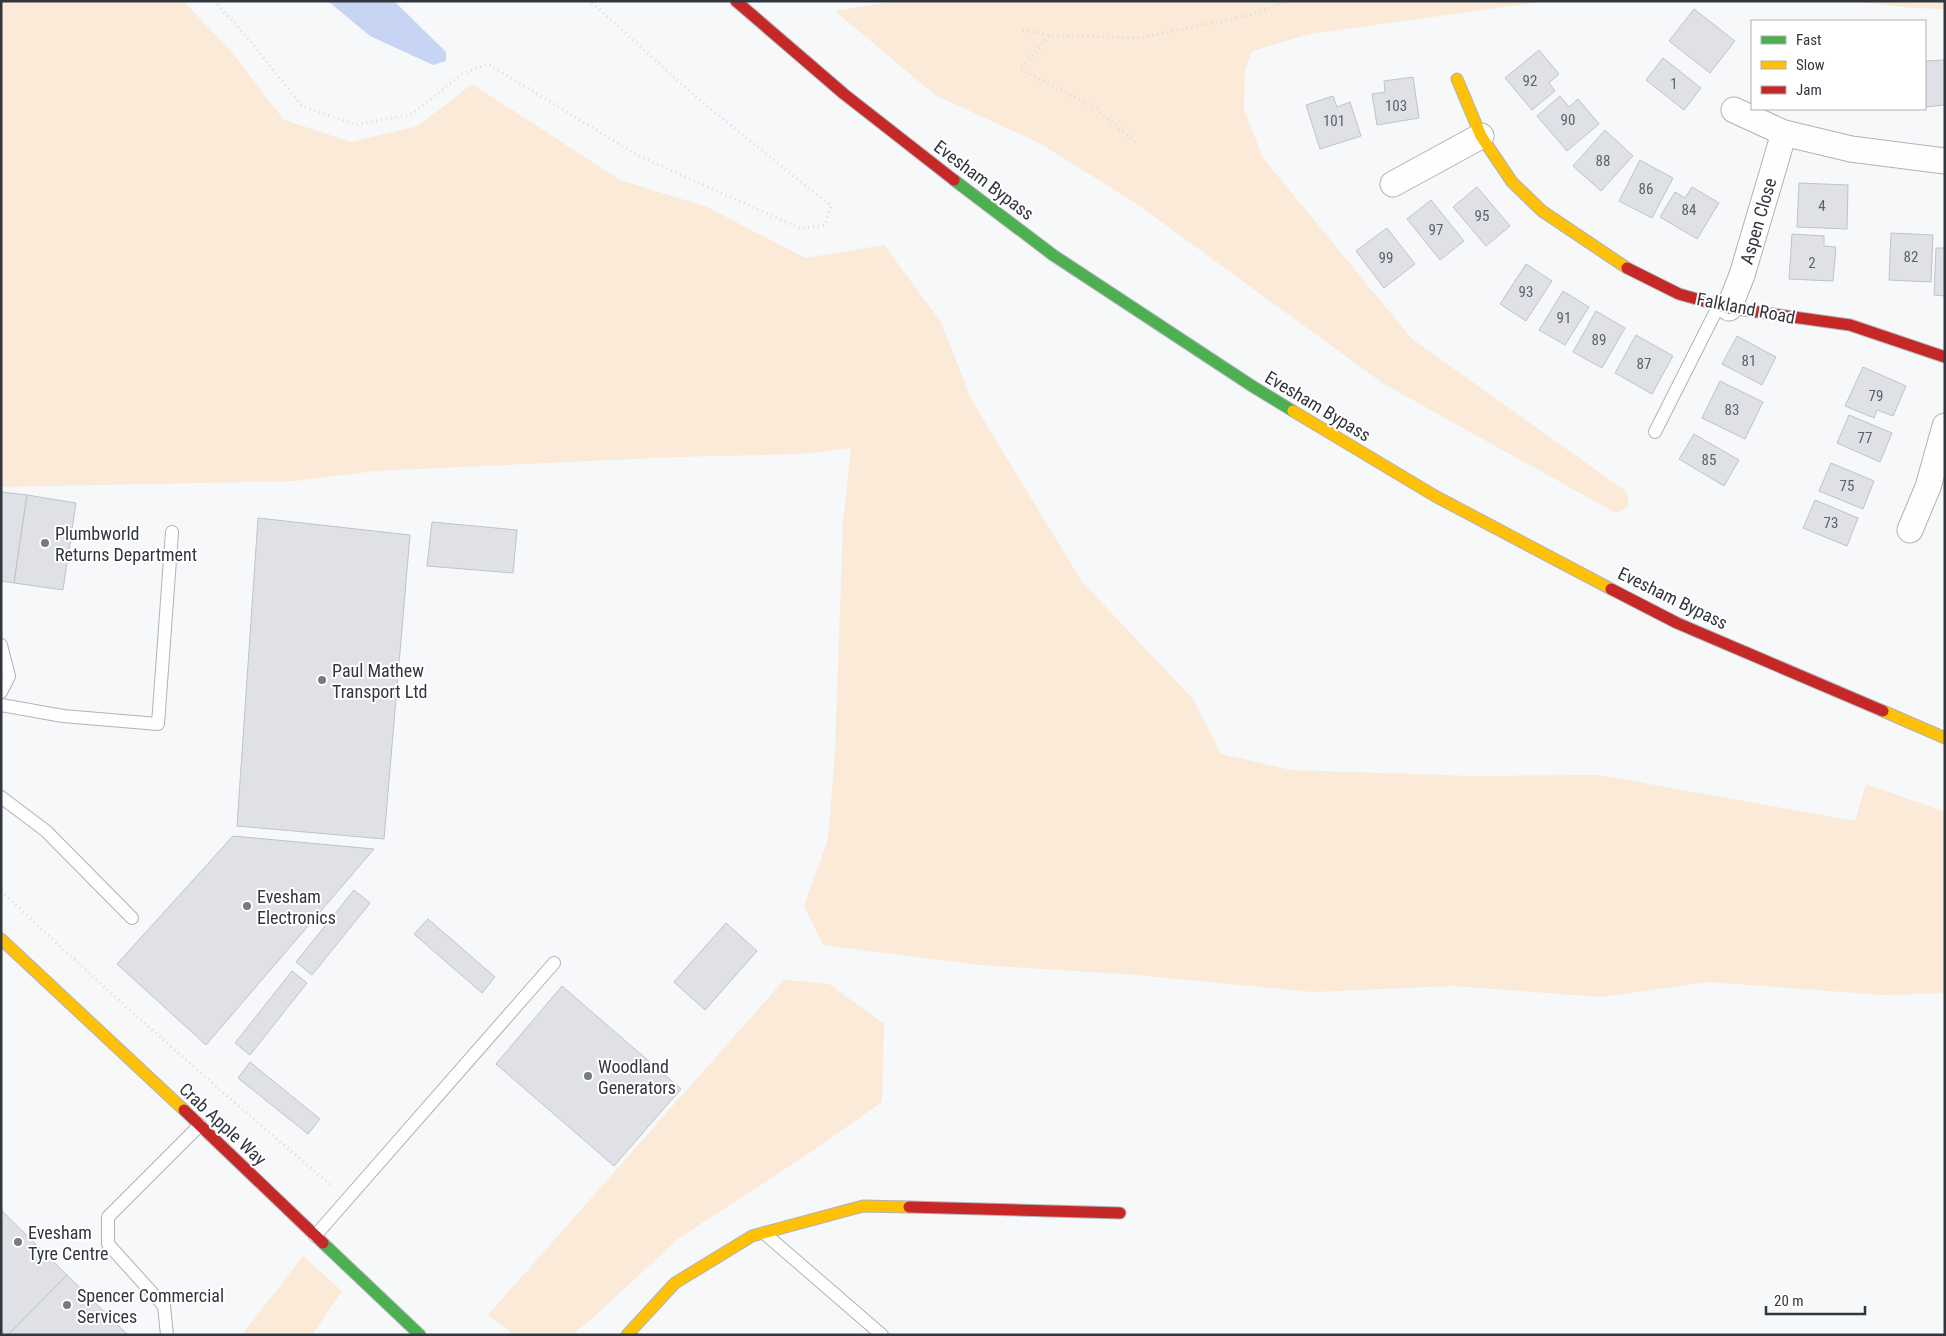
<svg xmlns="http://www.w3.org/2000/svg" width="1946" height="1336" viewBox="0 0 1946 1336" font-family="'Roboto Condensed',sans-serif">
  <rect width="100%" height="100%" fill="#f6f8fa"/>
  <!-- green -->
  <g fill="#faead7">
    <polygon points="1,1 183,1 230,50 284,120 351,142 418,126 472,84 620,180 707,207 805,258 884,245 941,322 971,399 1082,582 1193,699 1221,754 1291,770 1471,776 1599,775 1855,821 1866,784 1945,812 1945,993 1884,995 1708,982 1601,997 1453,986 1313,992 1136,975 979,965 823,945 804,906 828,839 835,752 843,521 851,448 802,454 677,457 375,471 295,481 1,487"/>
    <polygon points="898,1 1547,1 1310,34 1252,51 1245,71 1244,109 1263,158 1412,339 1627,492 1629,506 1616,513 1384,384 1134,202 1039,143 935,95 835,11"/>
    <polygon points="1851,1 1945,1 1945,9 1911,8"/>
    <polygon points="784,980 829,984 884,1024 882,1102 808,1154 679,1238 597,1314 572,1335 515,1335 488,1315"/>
    <polygon points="303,1256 342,1291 312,1335 242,1335"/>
  </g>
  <!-- water -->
  <polygon fill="#c8d4f4" points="328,1 394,1 446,52 446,61 433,65 370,36"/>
  <!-- building -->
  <g fill="#dfe1e6" stroke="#c0c3c7">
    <polygon points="1694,9 1735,41 1710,73 1669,41"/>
    <polygon points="1539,50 1559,74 1549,83 1555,91 1532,110 1505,78"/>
    <polygon points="1663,58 1701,88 1684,110 1646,80"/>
    <polygon points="1945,60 1945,105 1925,107 1925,61"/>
    <polygon points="1413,77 1419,118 1377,125 1372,94 1385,92 1384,81"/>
    <polygon points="1333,96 1337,107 1350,102 1361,136 1320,149 1306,105"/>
    <polygon points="1560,96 1569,107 1578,99 1599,124 1567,151 1537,116"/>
    <polygon points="1605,130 1633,156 1601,191 1573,166"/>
    <polygon points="1640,160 1673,178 1652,218 1619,201"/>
    <polygon points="1799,183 1848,185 1847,229 1797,227"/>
    <polygon points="1477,187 1510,226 1486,246 1453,207"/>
    <polygon points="1692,187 1719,203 1697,239 1660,217 1675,192 1685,198"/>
    <polygon points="1431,200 1464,241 1440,260 1407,219"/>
    <polygon points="1387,228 1415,264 1384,288 1356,251"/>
    <polygon points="1891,233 1933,235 1931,282 1889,280"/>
    <polygon points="1792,234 1824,236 1824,246 1836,247 1833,281 1789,279"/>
    <polygon points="1936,248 1945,248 1945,296 1934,295"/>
    <polygon points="1526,264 1552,281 1526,321 1500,304"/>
    <polygon points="1563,291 1589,307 1565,345 1539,330"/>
    <polygon points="1596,311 1625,328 1602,368 1573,352"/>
    <polygon points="1636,335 1673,356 1652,394 1615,373"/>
    <polygon points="1737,336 1776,357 1762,385 1722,364"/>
    <polygon points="1863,367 1906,386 1893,416 1877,410 1874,418 1845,406"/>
    <polygon points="1720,381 1763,402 1745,439 1702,418"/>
    <polygon points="1849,415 1892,433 1880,462 1837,443"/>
    <polygon points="1694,434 1739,460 1724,486 1679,459"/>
    <polygon points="1831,463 1874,481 1863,509 1819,491"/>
    <polygon points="1,492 27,495 14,583 1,581"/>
    <polygon points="27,495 76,503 63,590 14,583"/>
    <polygon points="1815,500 1858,518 1847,546 1803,528"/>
    <polygon points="258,518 410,535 384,839 237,826"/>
    <polygon points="432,522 517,530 513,573 427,566"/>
    <polygon points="233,836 374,849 206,1045 117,964"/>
    <polygon points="354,890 370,903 312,975 296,962"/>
    <polygon points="428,919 495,977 482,993 414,934"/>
    <polygon points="726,923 757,951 705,1010 674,982"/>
    <polygon points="292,971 307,983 250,1055 235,1043"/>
    <polygon points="562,986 681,1089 614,1166 496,1064"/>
    <polygon points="250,1062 320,1119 308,1134 238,1078"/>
    <polygon points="1,1210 67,1275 8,1335 1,1335"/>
    <polygon points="67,1275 128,1335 8,1335"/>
  </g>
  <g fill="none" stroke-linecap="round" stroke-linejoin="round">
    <defs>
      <g id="lane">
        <polyline points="1655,432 1719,305"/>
        <polyline points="1,645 9,676 1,692"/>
        <polyline points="1,705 63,716 158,724 172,532"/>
        <polyline points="1,797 46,831 132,918"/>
        <polyline points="764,1233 882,1335"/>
        <polyline points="315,1236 554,963"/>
        <polyline points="167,1335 164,1306 108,1244 108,1217 200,1125"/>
      </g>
      <g id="street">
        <polyline points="1734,110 1784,133 1851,149 1945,161"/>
        <polyline points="1393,184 1481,136"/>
        <polyline points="1729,308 1742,275 1784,133"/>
        <polyline points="1910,530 1928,487 1945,426"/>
      </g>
      <g id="fast">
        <polyline points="954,180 1053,255 1252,386 1293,411"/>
        <polyline points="323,1243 420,1335"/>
      </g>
      <g id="slow">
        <polyline points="1457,79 1481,136 1512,182 1542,211 1627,268"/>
        <polyline points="1293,411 1435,496 1611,589"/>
        <polyline points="1883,711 1945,738"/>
        <polyline points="1,939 184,1110"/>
        <polyline points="627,1335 675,1283 752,1236 863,1206 909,1207"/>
      </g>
      <g id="jam">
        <polyline points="736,1 844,94 954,180"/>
        <polyline points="1627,268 1679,294 1729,308 1850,325 1945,357"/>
        <polyline points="1611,589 1677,623 1883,711"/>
        <polyline points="184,1110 323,1243"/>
        <polyline points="909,1207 1120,1213"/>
      </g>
    </defs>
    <!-- lane casing -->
    <use href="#lane" stroke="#b0b3b7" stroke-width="14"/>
    <!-- street casing -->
    <use href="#street" stroke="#b0b3b7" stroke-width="27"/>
    <!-- fast casing -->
    <use href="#fast" stroke="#b0b3b7" stroke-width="13"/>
    <!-- slow casing -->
    <use href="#slow" stroke="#b0b3b7" stroke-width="13"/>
    <!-- jam casing -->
    <use href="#jam" stroke="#b0b3b7" stroke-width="13"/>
    <!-- path -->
    <g stroke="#dbdbdc" stroke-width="3" stroke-dasharray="1 4" stroke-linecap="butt">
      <polyline points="214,1 247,37 302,106 356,125 412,114 462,74 488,64 637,155 801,229 825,225 831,206 698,99 590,1"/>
      <polyline points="1023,30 1050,35 1140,38 1249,15 1287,1"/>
      <polyline points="1049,36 1020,69 1094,107 1138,144"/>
      <path d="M1 891C108 992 218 1090 331 1185"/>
    </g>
    <!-- lane -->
    <use href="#lane" stroke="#fefefe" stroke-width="12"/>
    <!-- street -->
    <use href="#street" stroke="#fefefe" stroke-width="25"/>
    <!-- fast -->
    <use href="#fast" stroke="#4caf50" stroke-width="11"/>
    <!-- slow -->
    <use href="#slow" stroke="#ffc107" stroke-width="11"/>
    <!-- jam -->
    <use href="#jam" stroke="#c62828" stroke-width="11"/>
  </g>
  <!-- markers -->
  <g fill="#777a80" stroke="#fff" stroke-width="2">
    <circle cx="45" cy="543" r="5"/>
    <circle cx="322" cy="680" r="5"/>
    <circle cx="247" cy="906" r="5"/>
    <circle cx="588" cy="1076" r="5"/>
    <circle cx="18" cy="1242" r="5"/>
    <circle cx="67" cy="1305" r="5"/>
  </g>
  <g text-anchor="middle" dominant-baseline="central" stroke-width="4" stroke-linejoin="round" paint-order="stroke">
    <!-- number labels -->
    <g font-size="15" fill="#5d6168">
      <text x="1530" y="81">92</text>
      <text x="1674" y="84">1</text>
      <text x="1396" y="106">103</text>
      <text x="1568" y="120">90</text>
      <text x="1334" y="121">101</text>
      <text x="1603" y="161">88</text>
      <text x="1646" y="189">86</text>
      <text x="1822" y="206">4</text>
      <text x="1689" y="210">84</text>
      <text x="1482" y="216">95</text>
      <text x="1436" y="230">97</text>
      <text x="1911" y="257">82</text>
      <text x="1386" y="258">99</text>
      <text x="1812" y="263">2</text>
      <text x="1526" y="292">93</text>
      <text x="1564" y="318">91</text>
      <text x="1599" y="340">89</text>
      <text x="1749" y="361">81</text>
      <text x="1644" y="364">87</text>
      <text x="1876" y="396">79</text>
      <text x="1732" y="410">83</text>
      <text x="1865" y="438">77</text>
      <text x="1709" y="460">85</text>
      <text x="1847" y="486">75</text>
      <text x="1831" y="523">73</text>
    </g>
    <!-- street labels -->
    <g font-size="18" fill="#32363e" stroke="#fff">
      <text transform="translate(984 180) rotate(37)">Evesham Bypass</text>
      <text transform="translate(1758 221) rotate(-74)">Aspen Close</text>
      <text transform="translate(1746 308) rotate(11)">Falkland Road</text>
      <text transform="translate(1318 406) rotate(31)">Evesham Bypass</text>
      <text transform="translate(1673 598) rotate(26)">Evesham Bypass</text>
      <text transform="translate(223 1124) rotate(43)">Crab Apple Way</text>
    </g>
    <!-- poi labels -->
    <g font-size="18" fill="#32363e" stroke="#fff" text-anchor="start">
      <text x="55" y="533">Plumbworld<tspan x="55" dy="21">Returns Department</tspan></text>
      <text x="332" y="670">Paul Mathew<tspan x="332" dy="21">Transport Ltd</tspan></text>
      <text x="257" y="896">Evesham<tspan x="257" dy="21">Electronics</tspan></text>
      <text x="598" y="1066">Woodland<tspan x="598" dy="21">Generators</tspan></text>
      <text x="28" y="1232">Evesham<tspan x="28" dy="21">Tyre Centre</tspan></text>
      <text x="77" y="1295">Spencer Commercial<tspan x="77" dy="21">Services</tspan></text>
    </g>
  </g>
  <!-- border -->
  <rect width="1946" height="1336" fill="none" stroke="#32363e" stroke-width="5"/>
  <!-- legend -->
  <rect x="1751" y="20" width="175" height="90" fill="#ffffff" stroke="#adafb2"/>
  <rect x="1761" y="36" width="25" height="8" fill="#4caf50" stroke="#adafb2"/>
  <text x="1796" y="45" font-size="15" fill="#32363e">Fast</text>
  <rect x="1761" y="61" width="25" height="8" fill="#ffc107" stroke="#adafb2"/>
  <text x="1796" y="70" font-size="15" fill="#32363e">Slow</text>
  <rect x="1761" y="86" width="25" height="8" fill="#c62828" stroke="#adafb2"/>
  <text x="1796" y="95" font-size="15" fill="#32363e">Jam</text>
  <!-- scale -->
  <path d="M1766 1306v8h99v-8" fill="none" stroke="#32363e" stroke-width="2.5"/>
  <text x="1774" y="1306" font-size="15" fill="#32363e" stroke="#ffffff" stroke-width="4" paint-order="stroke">20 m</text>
</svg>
